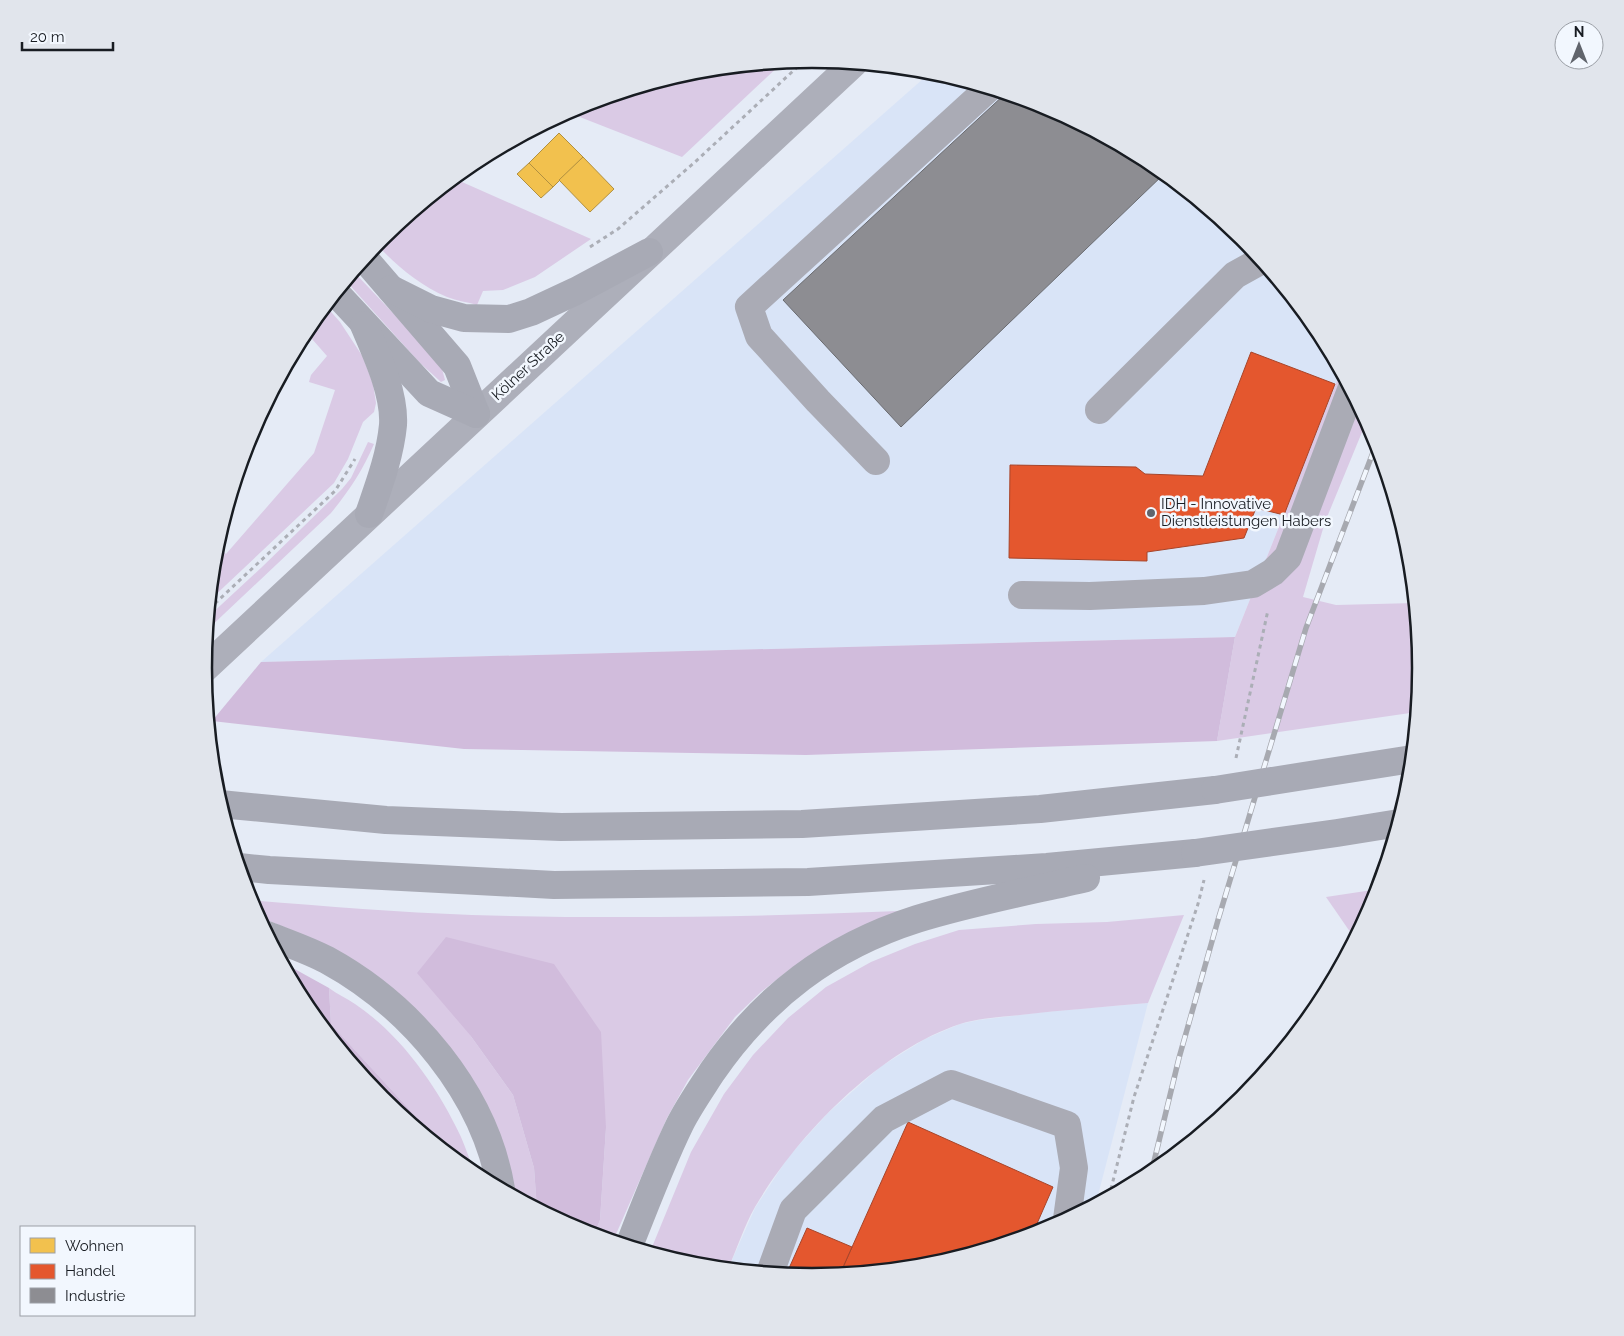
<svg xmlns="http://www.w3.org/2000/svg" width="1624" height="1336" viewBox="0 0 1624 1336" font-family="Raleway,sans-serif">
  <rect width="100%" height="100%" fill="#e5ebf6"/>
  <!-- built -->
  <g fill="#d9e4f7">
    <polygon points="932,71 1045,105 1151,162 1243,237 1319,330 1341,371 1235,637 261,662"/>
    <polygon points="1148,1003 1096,1203 1045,1231 931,1266 812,1277 728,1269 755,1208 789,1156 828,1113 880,1067 925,1039 960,1024 979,1020 1044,1012"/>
  </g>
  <!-- green -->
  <g fill="#dacae5">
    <polygon points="783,62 682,157 567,112 579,105 693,70"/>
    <path d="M453 178 591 239 535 277 503 290 483 291 477 305C468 302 457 301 447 297 419 285 397 266 376 244L381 237Z"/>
    <polygon points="353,271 429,351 442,369 445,380 441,382 419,362 346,281"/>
    <polygon points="325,305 340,322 363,357 373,384 376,403 374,412 363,422 348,459 334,483 209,601 215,546 226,554 314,453 335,390 309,382 311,375 327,356 305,331"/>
    <polygon points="1341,371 1367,420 1325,522 1303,597 1336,605 1415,603 1421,668 1417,712 1217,741 1235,637"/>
    <path d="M368 442 374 444C363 470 349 491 331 513L206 631 208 617 262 567 342 489 351 478Z"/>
    <polygon points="1379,889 1375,901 1355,939 1326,897"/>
    <path d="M249 900C323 906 397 912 472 915 614 919 757 917 899 911V914L823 947 790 969 761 992 735 1017 688 1080 667 1118 613 1241 594 1235 600 1220 606 1128 470 1035 513 1095 534 1168 537 1209 515 1197 511 1174 407 1001 378 977 346 958 313 939 257 916Z"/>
    <path d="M1184 915 1148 1003C1105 1007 1062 1010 1020 1015 1000 1017 979 1018 960 1024 879 1051 798 1134 755 1207 744 1226 737 1249 728 1269L693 1265 650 1252 691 1152 724 1094 753 1055 788 1018 826 987 871 962 915 944 959 930 1036 924 1107 922Z"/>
    <path d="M329 988C337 994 346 998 355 1004 401 1035 437 1086 461 1137 466 1149 471 1163 476 1176L443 1149 409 1109 331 1024Z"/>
  </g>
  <!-- forest -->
  <g fill="#d1bcdc">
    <polygon points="1235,637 1217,741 806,755 464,749 212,721 261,662"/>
    <polygon points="446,937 554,964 601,1032 606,1128 600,1220 594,1235 579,1231 537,1209 534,1168 513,1095 470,1035 417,973"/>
    <polygon points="282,962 329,988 331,1024 409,1109 443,1149 381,1099 305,1006"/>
  </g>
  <!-- homes -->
  <g fill="#f2c14e" stroke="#b19041">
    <polygon points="559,133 583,157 553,187 529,163"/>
    <polygon points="583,157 614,189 590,212 559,180"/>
    <polygon points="529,163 553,187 541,198 517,174"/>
  </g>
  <!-- shops -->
  <g fill="#e4572e" stroke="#a7452a">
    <polygon points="1251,352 1335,384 1284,515 1256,508 1244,538 1147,552 1147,561 1009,558 1010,465 1136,467 1145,474 1203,476"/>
    <polygon points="908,1122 1053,1187 1032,1235 931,1266 840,1274"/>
    <polygon points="807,1228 852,1247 840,1274 812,1277 786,1275"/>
  </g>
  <!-- industry -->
  <polygon fill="#8d8d92" stroke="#6a6b70" points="1006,93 1045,105 1151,162 1165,173 901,427 783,300"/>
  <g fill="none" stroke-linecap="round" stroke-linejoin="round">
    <!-- path -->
    <g stroke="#abaeb6" stroke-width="3" stroke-dasharray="4 4" stroke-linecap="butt">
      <polyline points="590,247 618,229 695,162 806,59"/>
      <polyline points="209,609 335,491 355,459"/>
      <polyline points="1236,758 1268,610"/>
      <polyline points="1109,1197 1134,1097 1198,904 1204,880"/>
    </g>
    <!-- minor -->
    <g stroke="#aaabb5" stroke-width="28">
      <polyline points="1099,410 1235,275 1262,260"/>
      <polyline points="876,461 818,401 759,336 749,307 989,88"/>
      <polyline points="1022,595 1090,596 1204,591 1253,584 1273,572 1288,557 1351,390"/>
      <polyline points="770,1273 793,1210 884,1119 951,1084 1067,1125 1074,1168 1067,1219"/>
    </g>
    <!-- major -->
    <polyline stroke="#adafba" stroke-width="28" points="203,670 854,63"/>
    <!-- highway -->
    <g stroke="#a8aab5" stroke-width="28">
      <polyline points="364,258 457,366 476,414"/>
      <polyline points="391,289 431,309 464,318 509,319 531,312 576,291 649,252"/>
      <polyline points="336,293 429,393 476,414"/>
      <path d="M364 325C376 353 395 393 393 425 390 456 379 485 369 514"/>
      <polyline points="220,804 386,820 561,827 802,824 1040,809 1215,790"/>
      <polyline points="239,867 269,870 554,885 808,882 1047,867 1195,853"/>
      <path d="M267 935C287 943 308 950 327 960 411 1006 485 1093 501 1189"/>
      <path d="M629 1246C645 1205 661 1163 680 1124 689 1106 701 1089 712 1072 764 997 829 947 917 919 972 902 1030 891 1086 878"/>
    </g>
    <defs>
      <polyline id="rail" points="1151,1174 1179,1058 1218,920 1306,628 1377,442"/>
    </defs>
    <!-- rail casing -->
    <use href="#rail" stroke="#a7a9b0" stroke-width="5.5"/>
    <!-- rail -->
    <use href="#rail" stroke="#f2f7fe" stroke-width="4" stroke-dasharray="11" stroke-linecap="butt"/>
    <!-- highway-bridge -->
    <g stroke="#a8aab5" stroke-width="28">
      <polyline points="1215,790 1412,759"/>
      <polyline points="1195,853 1337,833 1399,823"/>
    </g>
  </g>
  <!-- markers -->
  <circle fill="#60646c" stroke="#f2f7fe" stroke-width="2" cx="1151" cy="513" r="5"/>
  <g text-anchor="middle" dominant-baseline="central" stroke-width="5" stroke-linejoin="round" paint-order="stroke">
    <!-- street labels -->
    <g font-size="15" fill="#181c22" stroke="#f2f7fe">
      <text transform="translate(528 366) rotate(-43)">Kölner Straße</text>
    </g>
    <!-- poi labels -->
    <g font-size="15" fill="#181c22" stroke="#f2f7fe" text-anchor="start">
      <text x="1161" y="504">IDH - Innovative<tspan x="1161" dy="17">Dienstleistungen Habers</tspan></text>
    </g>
  </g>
  <!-- crop -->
  <path d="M0 0H1624V1336H0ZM212 668a600 600 0 1 1 1200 0a600 600 0 1 1-1200 0Z" fill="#e1e5ec" fill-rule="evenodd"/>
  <path fill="none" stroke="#181c22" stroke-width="2.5" d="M212 668a600 600 0 1 1 1200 0a600 600 0 1 1-1200 0Z"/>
  <!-- legend -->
  <rect x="20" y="1226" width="175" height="90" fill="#f2f7fe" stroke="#9b9fa6"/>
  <rect x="30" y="1238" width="25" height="15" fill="#f2c14e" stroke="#9b9fa6"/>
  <text x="65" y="1251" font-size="15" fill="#181c22">Wohnen</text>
  <rect x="30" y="1264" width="25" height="15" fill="#e4572e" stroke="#9b9fa6"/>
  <text x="65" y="1276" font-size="15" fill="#181c22">Handel</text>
  <rect x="30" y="1288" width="25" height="15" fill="#8d8d92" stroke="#9b9fa6"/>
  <text x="65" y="1301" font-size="15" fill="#181c22">Industrie</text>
  <!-- north arrow -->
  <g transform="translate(1579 45)"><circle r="24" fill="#f2f7fe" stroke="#9b9fa6"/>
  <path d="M0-4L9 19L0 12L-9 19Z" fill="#60646c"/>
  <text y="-8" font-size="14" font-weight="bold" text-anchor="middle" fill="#181c22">N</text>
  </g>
  <!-- scale -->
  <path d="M22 42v8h91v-8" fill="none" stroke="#181c22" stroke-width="2.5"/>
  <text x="30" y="42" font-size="15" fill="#181c22" stroke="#f2f7fe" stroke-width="4" paint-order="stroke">20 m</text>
</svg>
